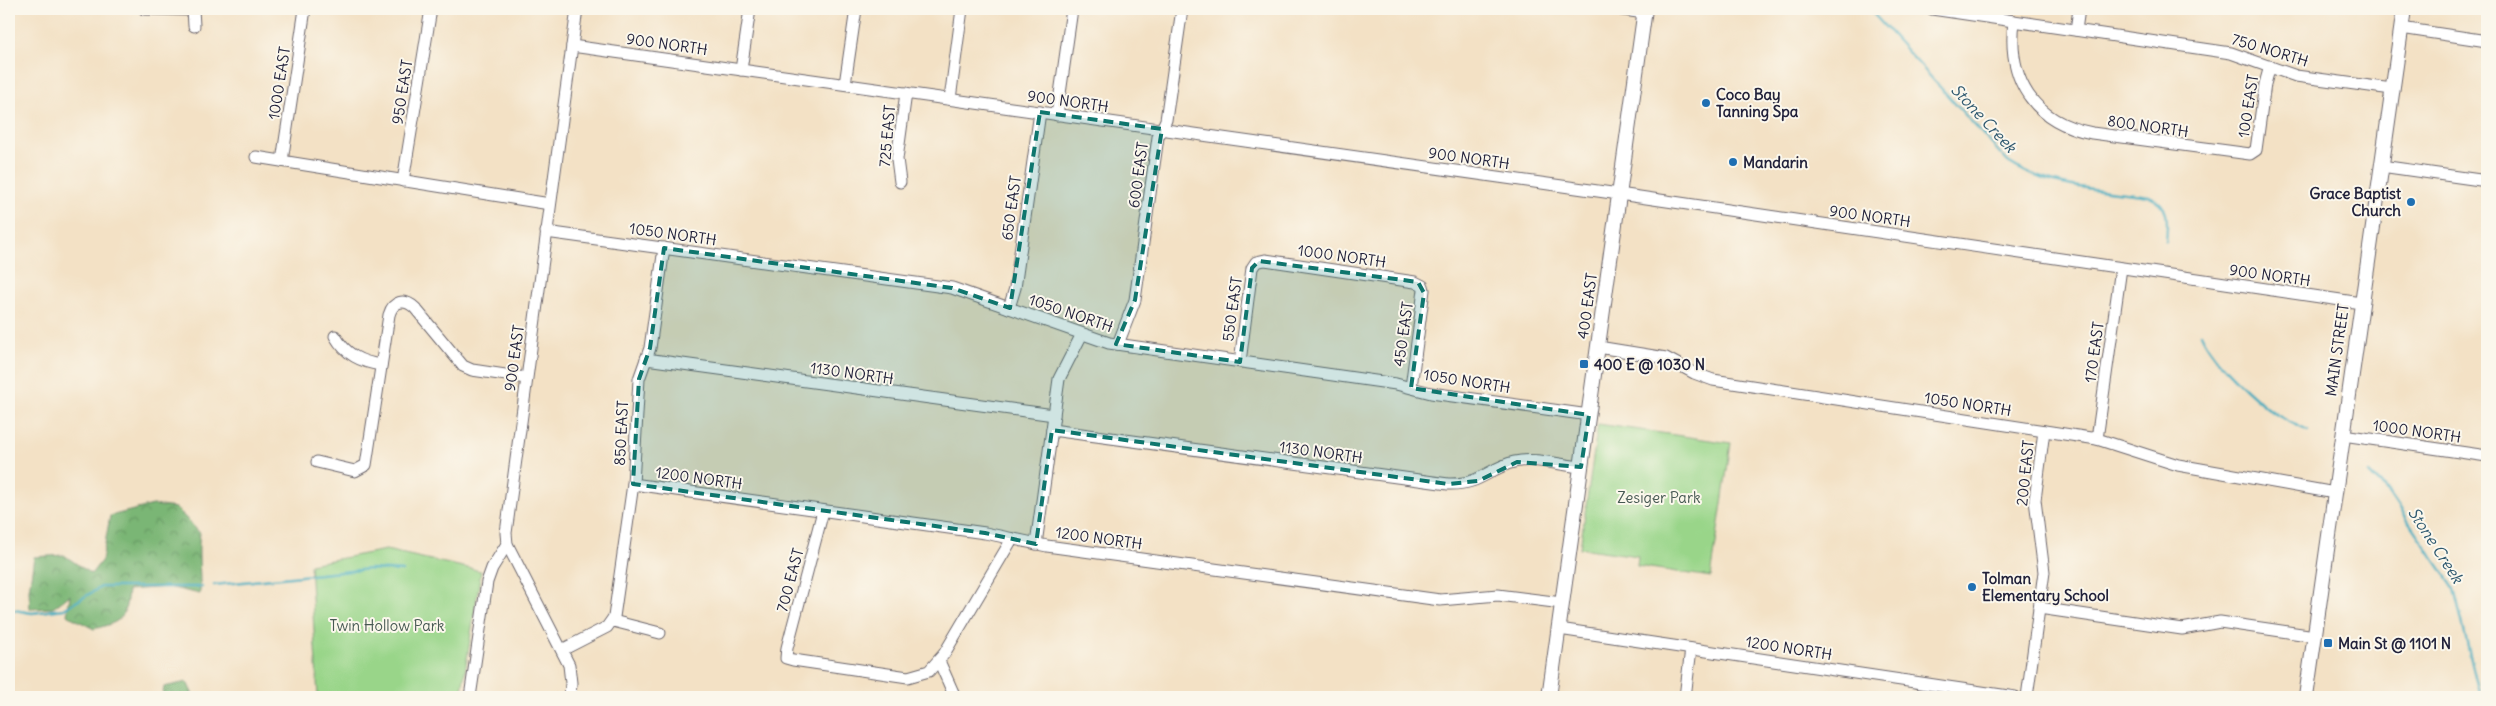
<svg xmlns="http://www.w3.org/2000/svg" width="2496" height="706" viewBox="0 0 2496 706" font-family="Delius,sans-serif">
  <defs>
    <pattern id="forest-crowns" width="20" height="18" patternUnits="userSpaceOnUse" patternTransform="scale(1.25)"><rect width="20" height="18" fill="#7ab675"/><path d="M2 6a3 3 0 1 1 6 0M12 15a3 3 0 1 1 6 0" fill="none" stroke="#649461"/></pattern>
  </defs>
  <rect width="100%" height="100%" fill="#fbf7ec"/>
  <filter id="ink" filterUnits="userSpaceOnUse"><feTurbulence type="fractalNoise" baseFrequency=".02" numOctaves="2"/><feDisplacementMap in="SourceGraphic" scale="10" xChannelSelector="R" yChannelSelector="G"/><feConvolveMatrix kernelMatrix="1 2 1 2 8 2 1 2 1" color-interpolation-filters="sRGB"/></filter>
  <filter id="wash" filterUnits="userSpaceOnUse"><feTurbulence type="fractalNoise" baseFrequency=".0096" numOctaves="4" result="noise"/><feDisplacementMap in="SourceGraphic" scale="20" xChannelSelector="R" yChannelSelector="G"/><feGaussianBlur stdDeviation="1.12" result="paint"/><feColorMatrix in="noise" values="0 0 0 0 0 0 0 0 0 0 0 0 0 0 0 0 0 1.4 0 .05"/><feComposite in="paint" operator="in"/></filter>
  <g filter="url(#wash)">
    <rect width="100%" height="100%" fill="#f3e1c5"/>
    <!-- green -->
    <g fill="#99d589" stroke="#5e7c62">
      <polygon points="1598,424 1731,443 1711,577 1637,566 1638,556 1580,548"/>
      <polygon points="386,550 481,571 461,697 318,697 310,564"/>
    </g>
    <!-- forest -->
    <g fill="url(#forest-crowns)" stroke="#4e6c58">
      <path d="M153 505 176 508 200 533C197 554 201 573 200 594L168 587 128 590C125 620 123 621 94 629L67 615 70 595 53 608 30 609 29 590 34 557 64 555 91 574 102 560 110 516Z"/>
      <polygon points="187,682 194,697 162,697 164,687"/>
    </g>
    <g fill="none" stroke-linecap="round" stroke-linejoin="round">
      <!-- stream -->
      <g stroke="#3faabe" stroke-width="2.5">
        <path d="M1869 9 2008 162C2048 189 2101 189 2149 196 2170 205 2168 221 2166 241"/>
        <path d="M2201 334C2212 360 2254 399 2277 415 2287 421 2298 426 2308 431"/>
        <polyline points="2369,473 2390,494 2454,589 2480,697"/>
        <polyline points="214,585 370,569 403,571"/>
        <polyline points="14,610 32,613 64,609 101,587 202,587"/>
      </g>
    </g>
  </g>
  <g filter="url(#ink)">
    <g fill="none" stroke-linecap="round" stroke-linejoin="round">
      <defs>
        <g id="minor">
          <polyline points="144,9 193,10"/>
          <polyline points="193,9 194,26"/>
          <polyline points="1616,9 1645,13"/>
          <polyline points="1932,9 2231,53 2296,76 2392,89"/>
          <path d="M2014 21C2007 79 2033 122 2092 133L2250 154 2256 150 2265 84 2270 66"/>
          <polyline points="2401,28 2487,41"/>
          <polyline points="2076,30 2079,9"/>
          <polyline points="572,46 1619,194 2361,303"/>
          <polyline points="741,70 750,9"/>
          <polyline points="845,84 856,9"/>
          <polyline points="950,99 962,9"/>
          <polyline points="1057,115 1072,9"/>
          <polyline points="256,157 550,204"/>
          <polyline points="282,161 305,9"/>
          <polyline points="2381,166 2487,181"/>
          <polyline points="403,181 431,9"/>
          <polyline points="900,182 897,159 906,93"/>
          <polyline points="546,232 952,288 1109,343 1396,384 1431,393 1589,415"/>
          <polyline points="1009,308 1015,288 1040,112"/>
          <path d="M335 336C346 355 361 362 381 365"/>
          <polyline points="1118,344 1135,300 1158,137 1166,120 1182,9"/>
          <polyline points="1598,347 1666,358 1694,373 1713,380 2097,439 2178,465 2335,493"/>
          <polyline points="646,359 1054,415"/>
          <polyline points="1240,362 1252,268 1256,262 1265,260 1415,282 1423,286 1424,290 1411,387"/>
          <path d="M1052 430 1448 484C1481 485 1487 469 1514 462 1535 457 1560 465 1581 467"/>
          <polyline points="2343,435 2487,456"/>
          <polyline points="2097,439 2121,268"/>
          <path d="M317 462 355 471 366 465 389 315C393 301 404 298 415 308L463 366 472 370 526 378"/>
          <polyline points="633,484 985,533 1047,546 1440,600 1498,595 1562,603"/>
          <polyline points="823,511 787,648 786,658 793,660 908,677 929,671 944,654 1012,539"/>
          <polyline points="1036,544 1059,379 1082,334"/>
          <polyline points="2039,608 2182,629 2220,622 2315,636"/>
          <polyline points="613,621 660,633"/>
          <polyline points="1559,629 2015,697"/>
          <polyline points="562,650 607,627 614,617 633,484 639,379 650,348 664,248"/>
          <polyline points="939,661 955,697"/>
          <polyline points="470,697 487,582 492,568 507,544"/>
          <polyline points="570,697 571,683 569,665 507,544 506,533 577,9"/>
          <polyline points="1685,697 1691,649"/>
          <polyline points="2027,697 2044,572 2035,500 2044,431"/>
        </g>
        <g id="major">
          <polyline points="1549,697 1645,9"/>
          <polyline points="2306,697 2404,9"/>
        </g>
      </defs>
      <!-- minor casing -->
      <use href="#minor" stroke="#6b656b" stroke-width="13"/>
      <!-- major casing -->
      <use href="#major" stroke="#6b656b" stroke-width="16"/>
      <!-- minor -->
      <use href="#minor" stroke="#fff" stroke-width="11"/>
      <!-- major -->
      <use href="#major" stroke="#fff" stroke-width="14"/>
    </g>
  </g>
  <!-- marked area -->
  <path fill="#0f766e" fill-opacity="0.2" stroke="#0f766e" stroke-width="4" stroke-dasharray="10 6" stroke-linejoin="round" d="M1040 112 1162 129 1135 300 1116 344 1240 362 1252 268 1259 261 1418 282 1424 293 1411 388 1589 415 1581 467 1517 462 1478 481 1448 484 1052 430 1036 544 985 533 633 484 639 379 650 348 664 248 952 288 1010 308Z"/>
  <!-- markers -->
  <g fill="#1f6fb2" stroke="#fbf7ec" stroke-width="2">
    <circle cx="1706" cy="103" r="5"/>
    <circle cx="1733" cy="162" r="5"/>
    <circle cx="2411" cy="202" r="5"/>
    <rect x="1579" y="359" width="10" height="10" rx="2.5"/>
    <circle cx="1972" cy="587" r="5"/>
    <rect x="2323" y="638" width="10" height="10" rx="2.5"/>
  </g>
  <g text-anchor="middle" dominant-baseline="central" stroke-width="4" stroke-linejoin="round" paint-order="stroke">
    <!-- street labels -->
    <g font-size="15" fill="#22223b" stroke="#fbf7ec">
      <text transform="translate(667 44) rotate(8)">900 NORTH</text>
      <text transform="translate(2270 50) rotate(17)">750 NORTH</text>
      <text transform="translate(279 83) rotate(-81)">1000 EAST</text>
      <text transform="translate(402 92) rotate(-81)">950 EAST</text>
      <text transform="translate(1068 101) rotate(8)">900 NORTH</text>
      <text transform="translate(2248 106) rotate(-81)">100 EAST</text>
      <text transform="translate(2148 126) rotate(8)">800 NORTH</text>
      <text transform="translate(887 136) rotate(-85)">725 EAST</text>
      <text transform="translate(1469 158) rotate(8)">900 NORTH</text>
      <text transform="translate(1138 175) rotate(-82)">600 EAST</text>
      <text transform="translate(1011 208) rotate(-82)">650 EAST</text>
      <text transform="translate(1870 216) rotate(8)">900 NORTH</text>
      <text transform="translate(673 234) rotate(8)">1050 NORTH</text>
      <text transform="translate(1342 256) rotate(8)">1000 NORTH</text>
      <text transform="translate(2270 275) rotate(8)">900 NORTH</text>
      <text transform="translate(1587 306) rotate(-82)">400 EAST</text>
      <text transform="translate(1232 309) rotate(-82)">550 EAST</text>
      <text transform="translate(1071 313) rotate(19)">1050 NORTH</text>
      <text transform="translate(1403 334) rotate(-82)">450 EAST</text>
      <text transform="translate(2337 350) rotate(-82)">MAIN STREET</text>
      <text transform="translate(2094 352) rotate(-82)">170 EAST</text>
      <text transform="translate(514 358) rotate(-82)">900 EAST</text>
      <text transform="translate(852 373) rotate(8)">1130 NORTH</text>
      <text transform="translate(1467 381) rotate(9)">1050 NORTH</text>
      <text transform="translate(1968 404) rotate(9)">1050 NORTH</text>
      <text transform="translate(2417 431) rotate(8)">1000 NORTH</text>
      <text transform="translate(621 433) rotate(-87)">850 EAST</text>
      <text transform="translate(1321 452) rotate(8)">1130 NORTH</text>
      <text transform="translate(2025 473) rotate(-84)">200 EAST</text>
      <text transform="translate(699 478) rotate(8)">1200 NORTH</text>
      <text transform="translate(1099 538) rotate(8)">1200 NORTH</text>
      <text transform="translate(790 580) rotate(-75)">700 EAST</text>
      <text transform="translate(1789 648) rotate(9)">1200 NORTH</text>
    </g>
    <!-- poi labels -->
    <g font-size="15" font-weight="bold" fill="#22223b" stroke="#fbf7ec" text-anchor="start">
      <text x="1716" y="94">Coco Bay<tspan x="1716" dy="17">Tanning Spa</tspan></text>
      <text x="1743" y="162">Mandarin</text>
      <text x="2401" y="193" text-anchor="end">Grace Baptist<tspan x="2401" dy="17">Church</tspan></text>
      <text x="1594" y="364">400 E @ 1030 N</text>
      <text x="1982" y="578">Tolman<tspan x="1982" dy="17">Elementary School</tspan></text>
      <text x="2338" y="643">Main St @ 1101 N</text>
    </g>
    <!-- park labels -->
    <g font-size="15" fill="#465852" stroke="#fbf7ec">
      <text x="1659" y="497">Zesiger Park</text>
      <text x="387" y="625">Twin Hollow Park</text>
    </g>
    <!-- water labels -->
    <g font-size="16" font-style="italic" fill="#2e586f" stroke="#fbf7ec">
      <text transform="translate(1984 118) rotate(47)">Stone Creek</text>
      <text transform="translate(2436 545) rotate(57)">Stone Creek</text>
    </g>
  </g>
  <!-- margin -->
  <rect width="2496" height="706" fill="none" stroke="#fbf7ec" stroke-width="30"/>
</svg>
